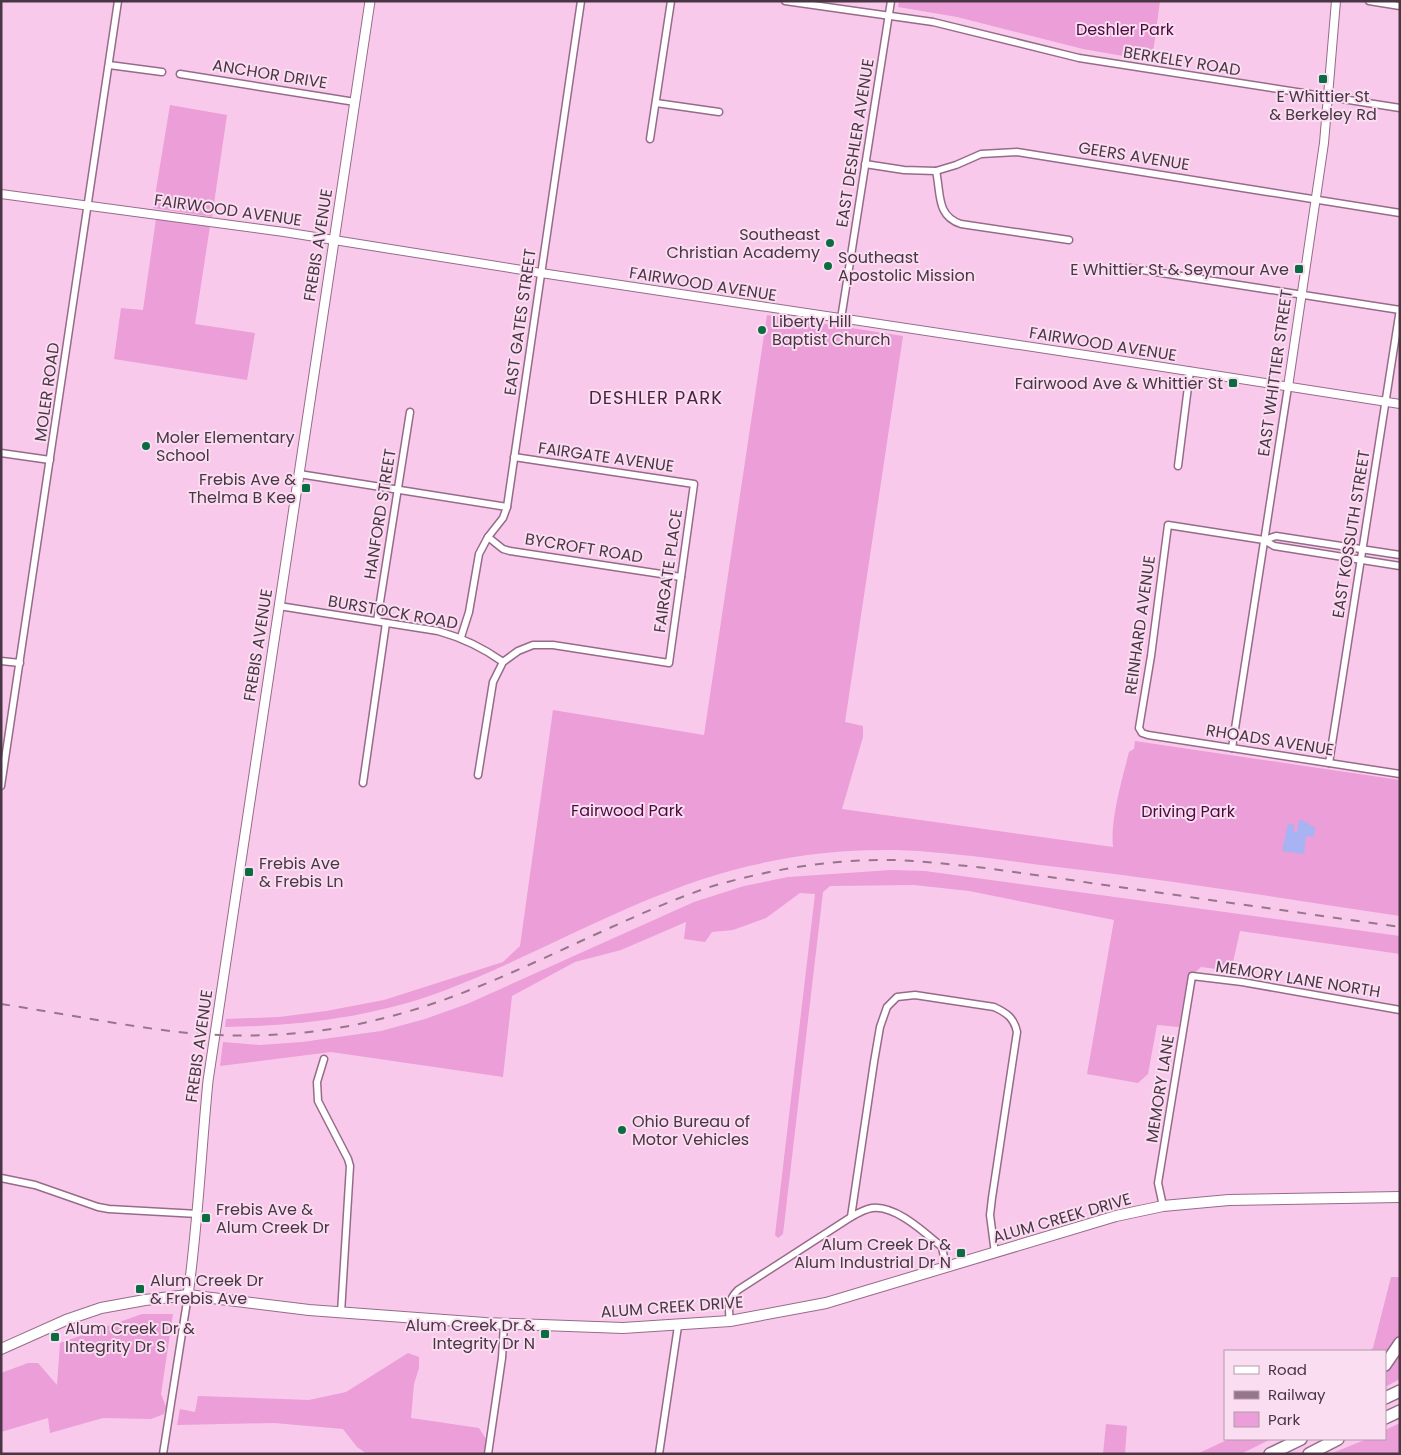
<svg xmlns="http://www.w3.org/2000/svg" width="1401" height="1455" viewBox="0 0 1401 1455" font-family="Poppins,sans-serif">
  <rect width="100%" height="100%" fill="#f9c9eb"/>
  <!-- green -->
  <g fill="#eb9ed7">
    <polygon points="899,1 1160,1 1152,61 1083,49 957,17 898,7"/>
    <polygon points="170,105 227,115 212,217 153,208"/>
    <polygon points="156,219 210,226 195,324 255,333 247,380 114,359 121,308 143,310"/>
    <path d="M767 315 903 336 845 722 863 726V737L842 809 1113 847C1110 820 1122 780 1129 752L1134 749 1135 741 1400 780V916C1286 899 1172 880 1057 867 1015 862 972 855 930 852 870 847 808 852 749 866 643 891 547 951 446 990 375 1017 300 1026 225 1027L226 1019 279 1017 326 1011 384 1000 503 962 520 946 553 710 704 735Z"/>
    <polygon points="891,870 925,871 1400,936 1400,954 1240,931 1231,971 1201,967 1187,980 1179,1027 1157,1025 1148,1074 1138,1083 1087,1074 1114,920 969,891 914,885 830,886 823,892 783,1234 778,1238 775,1235 815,894 800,893 766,918 733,930 712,932 705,942 684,939 686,922 621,950 575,962 512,996 503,1077 331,1052 220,1066 223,1042 260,1045 302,1042 381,1031 425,1019 467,1004 694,902 744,886 788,877"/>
    <polygon points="1391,1277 1400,1277 1400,1334 1385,1358 1385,1351 1370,1351 1373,1348"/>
    <polygon points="142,1314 173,1314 161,1394 166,1407 164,1414 151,1419 103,1418 50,1433 48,1418 1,1432 1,1373 28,1363 38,1363 57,1385 60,1343"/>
    <polygon points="1400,1350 1400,1379 1385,1387 1385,1371"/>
    <polygon points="408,1353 419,1357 419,1368 414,1384 411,1418 479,1428 486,1439 484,1454 367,1454 357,1447 343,1429 274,1423 177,1425 180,1409 195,1412 198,1396 309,1400 346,1392"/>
    <polygon points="1400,1423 1400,1454 1330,1454 1367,1439 1385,1439 1385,1430"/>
    <polygon points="1106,1424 1127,1426 1125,1454 1103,1454"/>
    <polygon points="1229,1439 1271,1439 1241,1454 1197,1454"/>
  </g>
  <!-- water -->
  <polygon fill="#a8b3f3" points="1299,820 1304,821 1315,828 1314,837 1306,836 1304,854 1282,851 1288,824 1294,825 1294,832 1297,832"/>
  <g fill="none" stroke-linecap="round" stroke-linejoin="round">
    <defs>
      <g id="minor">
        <polyline points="785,1 933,22 1079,58 1400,108"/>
        <polyline points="1369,1 1400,6"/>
        <polyline points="109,65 162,72"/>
        <polyline points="180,74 355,102"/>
        <polyline points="656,103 719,112"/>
        <polyline points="650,139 671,1"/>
        <polyline points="865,164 904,170 936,171 956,165 981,154 1017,152 1400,213"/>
        <path d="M936 171C941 193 936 216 961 224L1069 240"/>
        <polyline points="1123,267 1400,310"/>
        <polyline points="841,319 891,1"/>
        <polyline points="1,453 50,460"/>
        <polyline points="1178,466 1190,371"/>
        <polyline points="299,474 507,507"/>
        <polyline points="488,537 503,549 510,551 681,577"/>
        <polyline points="1264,540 1276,536 1400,555"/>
        <polyline points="1400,566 1274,546 1264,540 1168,525 1151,656 1139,728 1142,733 1148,735 1400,774"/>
        <path d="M279 606 438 631C463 638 482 647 503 662"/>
        <polyline points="377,621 410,412"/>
        <polyline points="461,637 469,612 479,554 488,537 503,518 507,507 581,1"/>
        <polyline points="1,661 20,663"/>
        <polyline points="1232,748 1288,387"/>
        <polyline points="1329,763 1400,309"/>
        <polyline points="478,775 493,682 503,662 518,651 533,645 553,645 669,663 694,484 514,457"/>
        <polyline points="363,783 386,623"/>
        <polyline points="1,786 118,1"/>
        <polyline points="324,1059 317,1082 318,1101 348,1159 350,1166 341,1313"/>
        <polyline points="1,1178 35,1185 98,1207 109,1209 198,1214"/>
        <polyline points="1163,1206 1158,1183 1192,976 1242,982 1400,1010"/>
        <path d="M851 1217 874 1062 880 1027 887 1007 897 997 915 995 994 1007C1007 1013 1014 1018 1017 1032L992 1198 990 1215 995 1253"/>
        <path d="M730 1321C728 1308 728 1300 738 1290L851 1217C858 1213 865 1209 872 1208 896 1205 925 1233 942 1247L946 1267"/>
        <polyline points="163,1454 188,1295"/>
        <polyline points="488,1454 502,1358 504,1324"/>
        <polyline points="659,1454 678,1326"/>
      </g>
      <g id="tertiary">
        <polyline points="1,194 284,232 541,273 1092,356 1400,404"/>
        <polyline points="1288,387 1324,143 1336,1"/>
      </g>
      <path id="secondary" d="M188 1295C198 1224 201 1152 208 1081L370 1"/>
      <polyline id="primary" points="1,1349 66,1320 101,1308 145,1300 188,1295 309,1310 485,1323 623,1328 730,1321 826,1303 1116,1216 1163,1206 1229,1200 1400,1197"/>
      <g id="motorway">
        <polyline points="1385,1365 1400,1343"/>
        <polyline points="1385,1398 1400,1391"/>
        <polyline points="1385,1418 1400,1411"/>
        <polyline points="1270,1454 1301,1439"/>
        <polyline points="1309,1454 1338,1439"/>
      </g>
    </defs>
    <!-- minor casing -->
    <use href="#minor" stroke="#966b8a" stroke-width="9"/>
    <!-- tertiary casing -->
    <use href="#tertiary" stroke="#966b8a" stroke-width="10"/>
    <!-- secondary casing -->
    <use href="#secondary" stroke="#966b8a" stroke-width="11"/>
    <!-- primary casing -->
    <use href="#primary" stroke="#966b8a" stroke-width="12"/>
    <!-- motorway casing -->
    <use href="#motorway" stroke="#966b8a" stroke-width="14"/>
    <!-- minor -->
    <use href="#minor" stroke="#fff" stroke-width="6"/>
    <!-- tertiary -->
    <use href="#tertiary" stroke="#fff" stroke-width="8"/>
    <!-- secondary -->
    <use href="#secondary" stroke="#fff" stroke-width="9"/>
    <!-- primary -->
    <use href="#primary" stroke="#fff" stroke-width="10"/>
    <!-- motorway -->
    <use href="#motorway" stroke="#fff" stroke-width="11"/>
    <!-- rail -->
    <path stroke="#96768d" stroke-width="2" stroke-dasharray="9 9" stroke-linecap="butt" d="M1 1004C60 1013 119 1025 178 1032 243 1039 312 1036 376 1020 462 1000 542 958 623 922 652 909 682 896 713 886 772 869 832 859 894 860 925 861 955 865 986 868L1400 927"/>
  </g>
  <!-- markers -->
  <g fill="#0c6c41" stroke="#faddf1" stroke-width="2">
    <rect x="1318" y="74" width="10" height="10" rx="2.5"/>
    <circle cx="830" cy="243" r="5"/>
    <circle cx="828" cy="266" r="5"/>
    <rect x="1294" y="264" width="10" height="10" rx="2.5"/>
    <circle cx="762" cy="330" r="5"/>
    <rect x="1228" y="378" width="10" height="10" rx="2.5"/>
    <circle cx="146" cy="446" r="5"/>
    <rect x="301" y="483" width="10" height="10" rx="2.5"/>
    <rect x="244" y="867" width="10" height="10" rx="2.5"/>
    <circle cx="622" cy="1130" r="5"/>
    <rect x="201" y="1213" width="10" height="10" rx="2.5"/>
    <rect x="956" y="1248" width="10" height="10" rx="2.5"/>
    <rect x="135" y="1284" width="10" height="10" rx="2.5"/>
    <rect x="540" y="1329" width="10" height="10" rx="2.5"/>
    <rect x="50" y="1332" width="10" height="10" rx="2.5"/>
  </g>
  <g text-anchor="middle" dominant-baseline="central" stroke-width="4" stroke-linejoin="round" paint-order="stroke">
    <!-- park labels -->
    <g font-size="16" fill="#490a3e" stroke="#faddf1">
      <text x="1125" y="29">Deshler Park</text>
      <text x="627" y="810">Fairwood Park</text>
      <text x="1188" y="811">Driving Park</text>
    </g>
    <!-- street labels -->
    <g font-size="16" fill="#493644" stroke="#faddf1">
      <text transform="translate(1182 61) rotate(9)">BERKELEY ROAD</text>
      <text transform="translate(270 74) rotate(9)">ANCHOR DRIVE</text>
      <text transform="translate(855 143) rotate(-81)">EAST DESHLER AVENUE</text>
      <text transform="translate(1134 156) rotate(9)">GEERS AVENUE</text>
      <text transform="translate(228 210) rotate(8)">FAIRWOOD AVENUE</text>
      <text transform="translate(318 245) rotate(-81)">FREBIS AVENUE</text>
      <text transform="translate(703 284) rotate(9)">FAIRWOOD AVENUE</text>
      <text transform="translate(520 322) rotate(-82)">EAST GATES STREET</text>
      <text transform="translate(1103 344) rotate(9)">FAIRWOOD AVENUE</text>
      <text transform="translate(1275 373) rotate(-82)">EAST WHITTIER STREET</text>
      <text transform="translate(47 392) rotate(-82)">MOLER ROAD</text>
      <text transform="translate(606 457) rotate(8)">FAIRGATE AVENUE</text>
      <text transform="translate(380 514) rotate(-81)">HANFORD STREET</text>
      <text transform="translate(1351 534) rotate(-81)">EAST KOSSUTH STREET</text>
      <text transform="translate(584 548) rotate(9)">BYCROFT ROAD</text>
      <text transform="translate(668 571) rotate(-82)">FAIRGATE PLACE</text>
      <text transform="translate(393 612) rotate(10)">BURSTOCK ROAD</text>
      <text transform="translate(1140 625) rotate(-82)">REINHARD AVENUE</text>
      <text transform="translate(258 645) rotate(-81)">FREBIS AVENUE</text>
      <text transform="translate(1270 740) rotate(9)">RHOADS AVENUE</text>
      <text transform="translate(1298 979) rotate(9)">MEMORY LANE NORTH</text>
      <text transform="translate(199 1046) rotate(-82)">FREBIS AVENUE</text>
      <text transform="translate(1160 1089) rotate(-81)">MEMORY LANE</text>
      <text transform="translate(1062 1218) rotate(-16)">ALUM CREEK DRIVE</text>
      <text transform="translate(672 1307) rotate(-4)">ALUM CREEK DRIVE</text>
    </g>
    <!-- poi labels -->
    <g font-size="16" fill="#493644" stroke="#faddf1" text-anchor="start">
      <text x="1323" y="96" text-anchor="middle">E Whittier St<tspan x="1323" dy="18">&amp; Berkeley Rd</tspan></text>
      <text x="820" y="234" text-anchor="end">Southeast<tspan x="820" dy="18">Christian Academy</tspan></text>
      <text x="838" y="257">Southeast<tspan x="838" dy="18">Apostolic Mission</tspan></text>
      <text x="1289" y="269" text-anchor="end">E Whittier St &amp; Seymour Ave</text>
      <text x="772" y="321">Liberty Hill<tspan x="772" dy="18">Baptist Church</tspan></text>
      <text x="1223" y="383" text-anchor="end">Fairwood Ave &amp; Whittier St</text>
      <text x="156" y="437">Moler Elementary<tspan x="156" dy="18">School</tspan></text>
      <text x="296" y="479" text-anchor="end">Frebis Ave &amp;<tspan x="296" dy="18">Thelma B Kee</tspan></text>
      <text x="259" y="863">Frebis Ave<tspan x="259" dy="18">&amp; Frebis Ln</tspan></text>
      <text x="632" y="1121">Ohio Bureau of<tspan x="632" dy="18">Motor Vehicles</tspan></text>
      <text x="216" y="1209">Frebis Ave &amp;<tspan x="216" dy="18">Alum Creek Dr</tspan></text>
      <text x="951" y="1244" text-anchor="end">Alum Creek Dr &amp;<tspan x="951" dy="18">Alum Industrial Dr N</tspan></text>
      <text x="150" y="1280">Alum Creek Dr<tspan x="150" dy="18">&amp; Frebis Ave</tspan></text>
      <text x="535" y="1325" text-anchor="end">Alum Creek Dr &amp;<tspan x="535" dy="18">Integrity Dr N</tspan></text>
      <text x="65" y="1328">Alum Creek Dr &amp;<tspan x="65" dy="18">Integrity Dr S</tspan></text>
    </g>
    <!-- neighbourhood labels -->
    <g font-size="18" letter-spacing="1" fill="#492440" stroke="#faddf1">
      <text x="656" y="397">DESHLER PARK</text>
    </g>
  </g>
  <!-- border -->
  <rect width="1401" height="1455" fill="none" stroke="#493644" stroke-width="5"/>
  <!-- legend -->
  <rect x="1224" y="1350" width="162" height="90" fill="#faddf1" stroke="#b39aac"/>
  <rect x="1234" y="1366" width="25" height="8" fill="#ffffff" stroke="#b39aac"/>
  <text x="1268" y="1375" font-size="15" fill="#493644">Road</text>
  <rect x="1234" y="1391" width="25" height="8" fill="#96768d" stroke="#b39aac"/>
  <text x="1268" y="1400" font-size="15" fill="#493644">Railway</text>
  <rect x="1234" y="1412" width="25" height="15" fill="#eb9ed7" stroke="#b39aac"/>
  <text x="1268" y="1425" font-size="15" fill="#493644">Park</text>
</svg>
